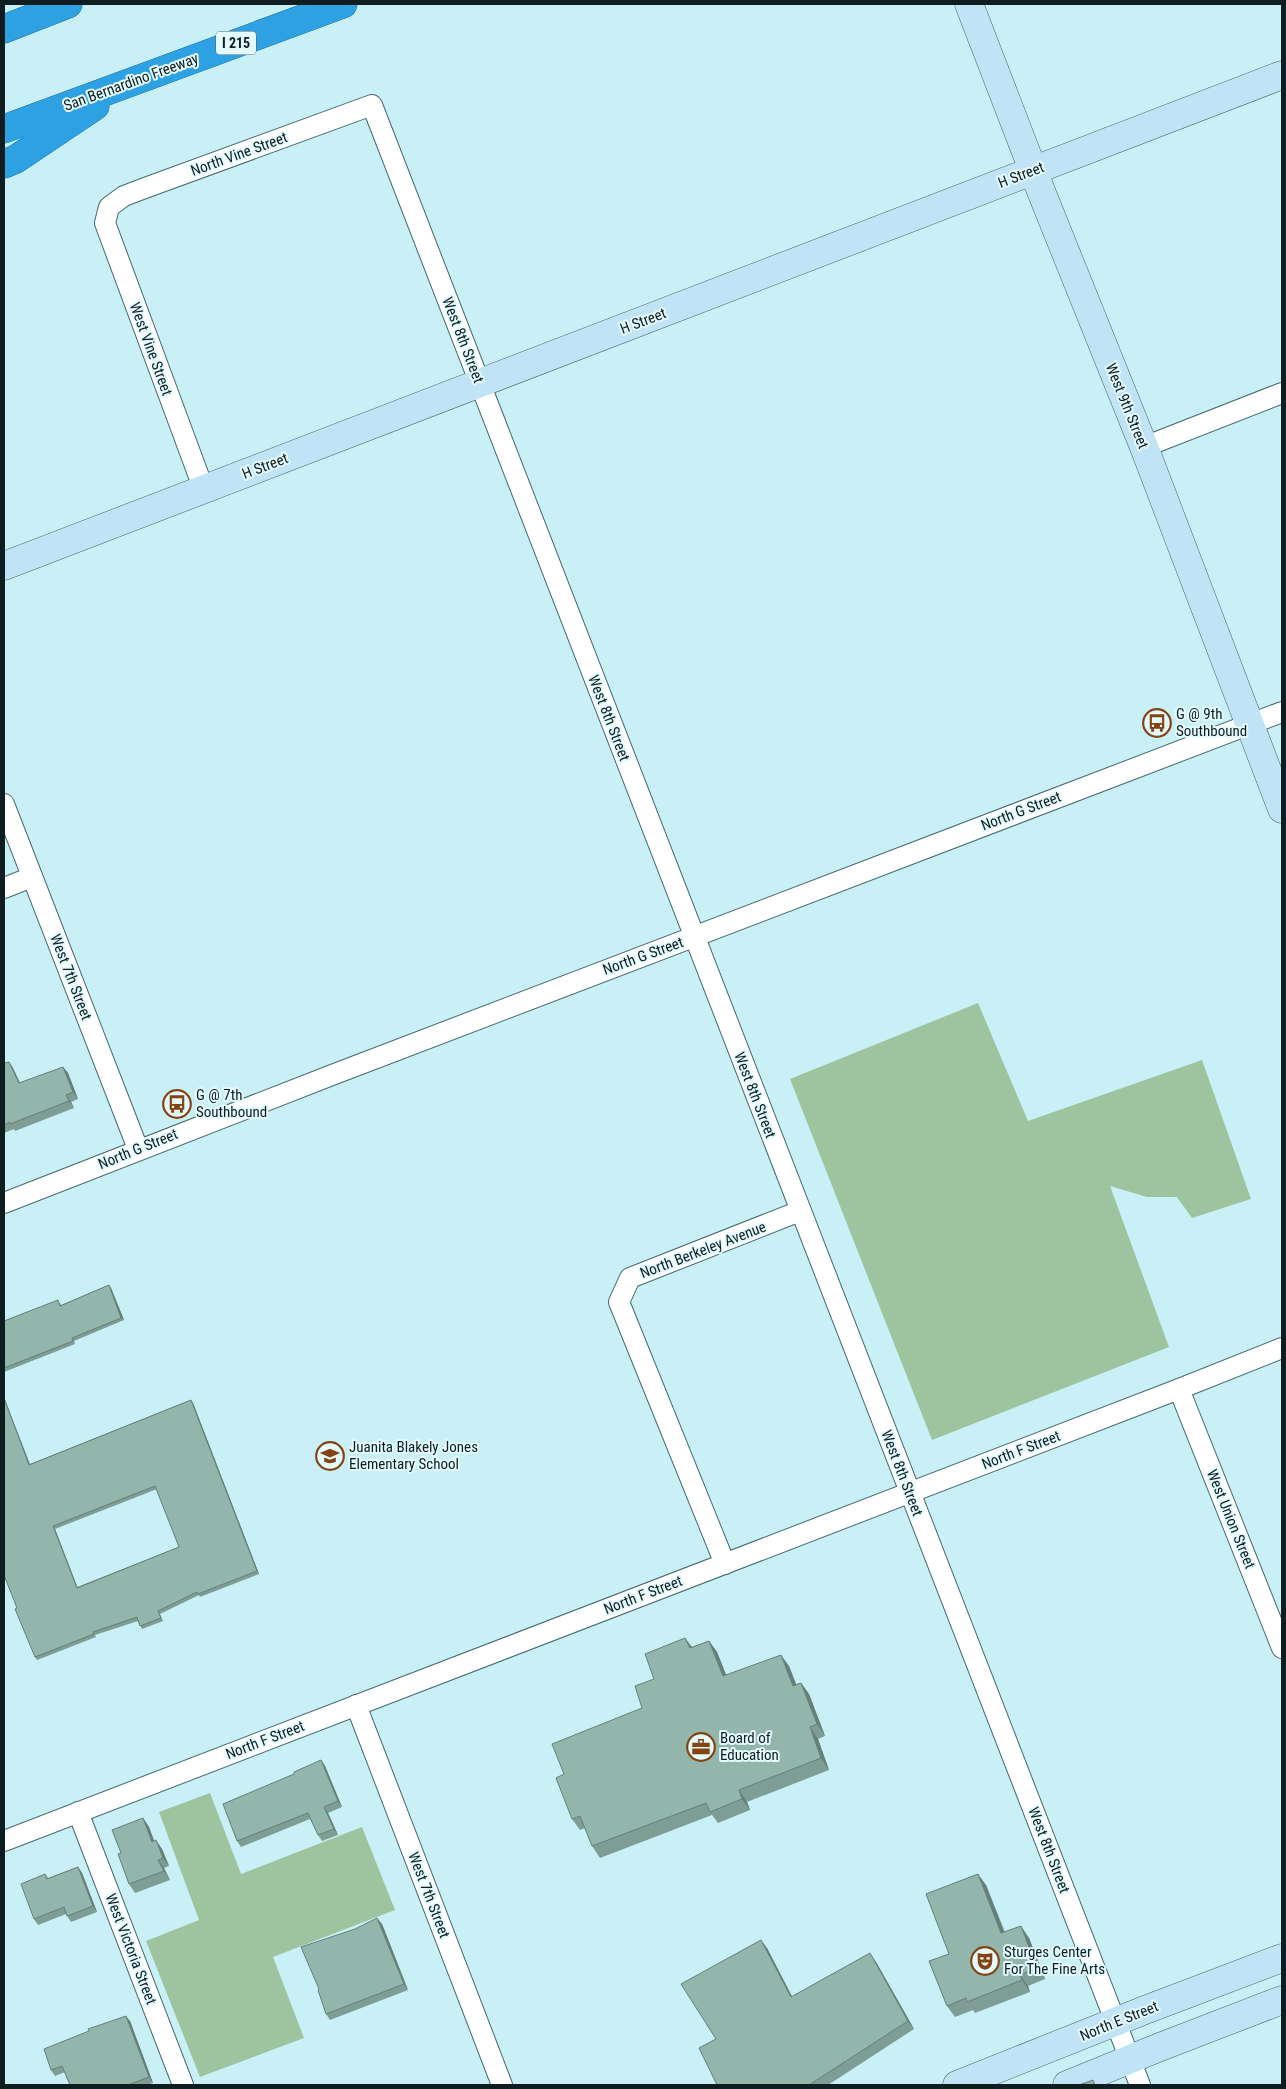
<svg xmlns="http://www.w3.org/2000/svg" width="1286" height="2089" viewBox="0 0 1286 2089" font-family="'Roboto Condensed',sans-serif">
  <rect width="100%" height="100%" fill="#c9f0f6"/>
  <!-- green -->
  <g fill="#9ec39f">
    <polygon points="978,1003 1028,1121 1202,1060 1251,1199 1192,1218 1177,1197 1147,1197 1110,1186 1169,1347 932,1440 790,1079"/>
    <polygon points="210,1793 241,1874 362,1827 395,1910 273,1957 304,2038 200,2077 146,1941 199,1920 159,1812"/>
  </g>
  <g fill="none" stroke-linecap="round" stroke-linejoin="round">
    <defs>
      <g id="street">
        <polyline points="1144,447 1282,393"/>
        <polyline points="204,490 105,223 109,207 124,196 145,188 372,105 1140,2085"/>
        <polyline points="4,804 138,1149"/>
        <polyline points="4,888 32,877"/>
        <polyline points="4,1203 332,1075 1282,712"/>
        <polyline points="1179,1389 1282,1648"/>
        <polyline points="725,1564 619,1302 630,1278 800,1211"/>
        <polyline points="356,1705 502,2085"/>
        <polyline points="78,1812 183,2085"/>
        <polyline points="4,1841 1179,1389 1282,1348"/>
      </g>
      <g id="secondary">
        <polyline points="969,4 1043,196 1144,447 1282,809"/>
        <polyline points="4,566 1282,75"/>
        <polyline points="957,2085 1145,2010 1282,1958"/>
        <polyline points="1067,2085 1160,2047 1282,2000"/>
      </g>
      <g id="highway">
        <polyline points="4,29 68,4"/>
        <polyline points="4,129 343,4"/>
        <polyline points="4,164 16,159 95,106"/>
      </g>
    </defs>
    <!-- street casing -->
    <use href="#street" stroke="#44686d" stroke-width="22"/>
    <!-- secondary casing -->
    <use href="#secondary" stroke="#44686d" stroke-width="29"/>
    <!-- highway casing -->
    <use href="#highway" stroke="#22739e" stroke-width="29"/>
    <!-- street -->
    <use href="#street" stroke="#fff" stroke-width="20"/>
    <!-- secondary -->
    <use href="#secondary" stroke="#c0e3f6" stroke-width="28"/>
    <!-- highway -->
    <use href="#highway" stroke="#2da1e2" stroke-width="28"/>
  </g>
  <!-- wall -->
  <g fill="#7e9d94" fill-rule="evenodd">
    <polygon points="9,1062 13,1068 20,1083 63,1067 68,1073 78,1099 71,1102 74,1108 15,1131 14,1129 4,1133 4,1063"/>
    <polygon points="109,1285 111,1288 124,1320 74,1341 75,1344 4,1372 4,1321 60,1303 61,1305"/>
    <path d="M5 1400 30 1464 191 1400 193 1403 259 1574 200 1597 199 1595 160 1614 163 1621 142 1629 138 1621 95 1635 96 1637 37 1660 35 1657ZM157 1489 179 1547 77 1587 55 1529Z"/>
    <polygon points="685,1638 692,1647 709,1641 717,1652 726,1675 789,1666 796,1684 801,1683 809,1694 825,1736 818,1739 829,1770 747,1802 750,1810 718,1823 712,1815 600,1858 592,1846 585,1828 580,1830 572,1819 564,1774 642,1708 654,1679"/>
    <polygon points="321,1760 325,1766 342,1807 328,1813 338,1835 322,1841 318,1835 310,1819 241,1847 237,1841 294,1774"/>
    <polygon points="143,1818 149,1827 154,1841 162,1849 169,1866 164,1868 170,1880 135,1893 129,1884"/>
    <polygon points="78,1867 82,1873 97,1912 71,1922 66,1914 38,1925 34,1919 45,1874 48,1878"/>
    <polygon points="986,1885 1005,1932 1029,1938 1045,1979 1028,1986 1030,1992 975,2013 973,2010 955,2017 947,2006 949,1954"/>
    <polygon points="382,1924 408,1990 330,2020 326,2014 319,1989"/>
    <polygon points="767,1948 792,1997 876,1962 914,2029 828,2085 717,2085 716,2039"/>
    <polygon points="130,2021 153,2083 147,2085 70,2085 65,2072 55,2076 51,2070"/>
  </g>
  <!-- shaded-wall -->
  <g fill="#667f78">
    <polygon points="9,1062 13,1068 23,1090 19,1083"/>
    <polygon points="63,1067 68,1073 78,1099 73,1092"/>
    <polygon points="66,1095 71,1102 74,1108 69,1101"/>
    <polygon points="109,1285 111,1288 124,1320 121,1318"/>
    <polygon points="4,1397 5,1400 31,1468 29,1465"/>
    <polygon points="191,1400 193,1403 259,1574 257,1571"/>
    <polygon points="53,1526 55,1529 79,1591 77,1588"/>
    <polygon points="685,1638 693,1649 690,1648"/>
    <polygon points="709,1641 717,1652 731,1687 723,1676"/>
    <polygon points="781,1655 789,1666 801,1697 793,1686"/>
    <polygon points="801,1683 809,1694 825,1736 817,1724"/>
    <polygon points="810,1727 818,1739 829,1770 821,1758"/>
    <polygon points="321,1760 325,1766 342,1807 338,1801"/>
    <polygon points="739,1790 747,1802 750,1810 742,1799"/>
    <polygon points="324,1807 328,1813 338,1835 334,1829"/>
    <polygon points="143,1818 149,1827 158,1851 152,1842"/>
    <polygon points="156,1840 162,1849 169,1866 163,1858"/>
    <polygon points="158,1860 164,1868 170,1880 164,1871"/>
    <polygon points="78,1867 82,1873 97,1912 93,1906"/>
    <polygon points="978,1874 986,1885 1009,1945 1001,1933"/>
    <polygon points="377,1918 382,1924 408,1990 404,1984"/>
    <polygon points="1021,1926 1029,1938 1045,1979 1037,1968"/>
    <polygon points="761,1940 767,1948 797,2006 791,1997"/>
    <polygon points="870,1953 876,1962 914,2029 908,2021"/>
    <polygon points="1020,1975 1028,1986 1030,1992 1022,1980"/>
    <polygon points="126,2016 130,2021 153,2083 149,2077"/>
  </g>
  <!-- building -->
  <g fill="#92b6ac" stroke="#667f78" fill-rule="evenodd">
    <polygon points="9,1062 19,1083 63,1067 73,1092 66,1095 69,1101 10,1124 10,1122 4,1125 4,1063"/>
    <polygon points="109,1285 121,1318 72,1338 73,1341 4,1368 4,1321 58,1300 60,1306"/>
    <path d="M4 1398 29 1465 191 1400 257 1571 198 1594 197 1592 158 1611 161 1618 140 1626 137 1617 93 1632 94 1634 35 1657 15 1609 17 1608 4 1575ZM155 1486 179 1547 77 1588 53 1526Z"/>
    <polygon points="685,1638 690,1648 709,1641 723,1676 781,1655 793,1686 801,1683 817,1724 810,1727 821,1758 739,1790 742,1799 710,1812 706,1803 592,1846 580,1816 572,1819 556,1778 564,1774 552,1744 642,1708 635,1686 654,1679 645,1654"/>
    <polygon points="321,1760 338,1801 324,1807 334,1829 318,1835 308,1813 237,1841 223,1804 294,1774 294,1772"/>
    <polygon points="143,1818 152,1842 156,1840 163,1858 158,1860 164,1871 129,1884 118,1854 121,1853 112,1830"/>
    <polygon points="78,1867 93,1906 67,1916 64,1907 34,1919 21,1884 45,1874 47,1879"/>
    <polygon points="978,1874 1001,1933 1021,1926 1037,1968 1020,1975 1022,1980 967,2002 966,1998 947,2006 929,1961 949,1954 926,1894"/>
    <polygon points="377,1918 404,1984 326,2014 318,1990 319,1989 301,1947 355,1929"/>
    <polygon points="761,1940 791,1997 870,1953 908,2021 809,2085 717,2085 699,2048 716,2039 681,1984"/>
    <polygon points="126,2016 149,2077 128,2085 70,2085 62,2066 51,2070 44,2049 89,2031 88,2029"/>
    <polygon points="1093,2080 1095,2085 1079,2085"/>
  </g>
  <!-- icons -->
  <defs>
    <symbol id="bus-ring" viewBox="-11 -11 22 22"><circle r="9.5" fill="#e3fafe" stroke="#854311" stroke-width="1.5"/><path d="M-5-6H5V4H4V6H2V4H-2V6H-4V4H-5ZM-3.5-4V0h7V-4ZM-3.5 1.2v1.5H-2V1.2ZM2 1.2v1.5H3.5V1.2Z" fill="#854311"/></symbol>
    <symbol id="school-ring" viewBox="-11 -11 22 22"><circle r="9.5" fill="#e3fafe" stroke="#854311" stroke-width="1.5"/><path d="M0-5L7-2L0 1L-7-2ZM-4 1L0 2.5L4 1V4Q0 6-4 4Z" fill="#854311"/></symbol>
    <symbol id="office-ring" viewBox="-11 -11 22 22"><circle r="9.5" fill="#e3fafe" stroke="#854311" stroke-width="1.5"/><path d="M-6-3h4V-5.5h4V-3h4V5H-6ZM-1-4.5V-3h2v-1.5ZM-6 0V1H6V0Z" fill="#854311"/></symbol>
    <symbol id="theatre-ring" viewBox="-11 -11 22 22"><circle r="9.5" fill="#e3fafe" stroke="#854311" stroke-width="1.5"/><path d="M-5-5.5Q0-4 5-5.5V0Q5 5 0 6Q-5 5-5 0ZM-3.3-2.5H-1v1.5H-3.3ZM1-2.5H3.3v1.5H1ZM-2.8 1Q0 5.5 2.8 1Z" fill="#854311"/></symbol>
  </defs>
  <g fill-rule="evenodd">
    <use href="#bus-ring" x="1141" y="707" width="32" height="32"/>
    <use href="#bus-ring" x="161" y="1088" width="32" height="32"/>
    <use href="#school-ring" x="314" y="1440" width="32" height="32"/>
    <use href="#office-ring" x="685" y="1731" width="32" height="32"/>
    <use href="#theatre-ring" x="969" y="1945" width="32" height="32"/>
  </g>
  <g text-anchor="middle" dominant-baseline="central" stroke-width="4" stroke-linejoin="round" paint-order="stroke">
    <!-- shield labels -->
    <rect fill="#e3fafe" stroke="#4e5f62" stroke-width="1" x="216" y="31.5" width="40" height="23" rx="4"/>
    <g font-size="14" font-weight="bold" fill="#0e1d1f">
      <text x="236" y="43">I 215</text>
    </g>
    <!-- street labels -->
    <g font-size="15" fill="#0e1d1f" stroke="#e3fafe">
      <text transform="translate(131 82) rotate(-20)">San Bernardino Freeway</text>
      <text transform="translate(239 154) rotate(-20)">North Vine Street</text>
      <text transform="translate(1021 175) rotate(-21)">H Street</text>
      <text transform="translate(643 321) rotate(-21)">H Street</text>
      <text transform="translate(463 340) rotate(69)">West 8th Street</text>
      <text transform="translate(151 349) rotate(70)">West Vine Street</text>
      <text transform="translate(1127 406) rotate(68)">West 9th Street</text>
      <text transform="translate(265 466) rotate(-21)">H Street</text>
      <text transform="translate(609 718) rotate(69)">West 8th Street</text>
      <text transform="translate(1021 811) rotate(-21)">North G Street</text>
      <text transform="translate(643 956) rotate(-20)">North G Street</text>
      <text transform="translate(71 977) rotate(69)">West 7th Street</text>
      <text transform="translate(755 1095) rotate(69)">West 8th Street</text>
      <text transform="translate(138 1149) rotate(-22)">North G Street</text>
      <text transform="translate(703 1250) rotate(-21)">North Berkeley Avenue</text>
      <text transform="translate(1021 1450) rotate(-21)">North F Street</text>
      <text transform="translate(902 1473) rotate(69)">West 8th Street</text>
      <text transform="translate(1231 1519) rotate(68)">West Union Street</text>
      <text transform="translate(643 1595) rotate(-21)">North F Street</text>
      <text transform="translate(265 1740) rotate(-21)">North F Street</text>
      <text transform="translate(1049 1850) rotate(69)">West 8th Street</text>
      <text transform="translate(429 1895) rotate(69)">West 7th Street</text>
      <text transform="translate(131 1949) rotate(69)">West Victoria Street</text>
      <text transform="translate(1119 2021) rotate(-22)">North E Street</text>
    </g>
    <!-- poi labels -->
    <g font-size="15" fill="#0e1d1f" stroke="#e3fafe" text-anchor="start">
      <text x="1176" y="714">G @ 9th<tspan x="1176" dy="17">Southbound</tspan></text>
      <text x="196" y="1095">G @ 7th<tspan x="196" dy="17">Southbound</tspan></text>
      <text x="349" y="1447">Juanita Blakely Jones<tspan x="349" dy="17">Elementary School</tspan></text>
      <text x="720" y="1738">Board of<tspan x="720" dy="17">Education</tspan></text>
      <text x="1004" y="1952">Sturges Center<tspan x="1004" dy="17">For The Fine Arts</tspan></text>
    </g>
  </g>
  <!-- border -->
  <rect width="1286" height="2089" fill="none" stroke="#0e1d1f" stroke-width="10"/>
</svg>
